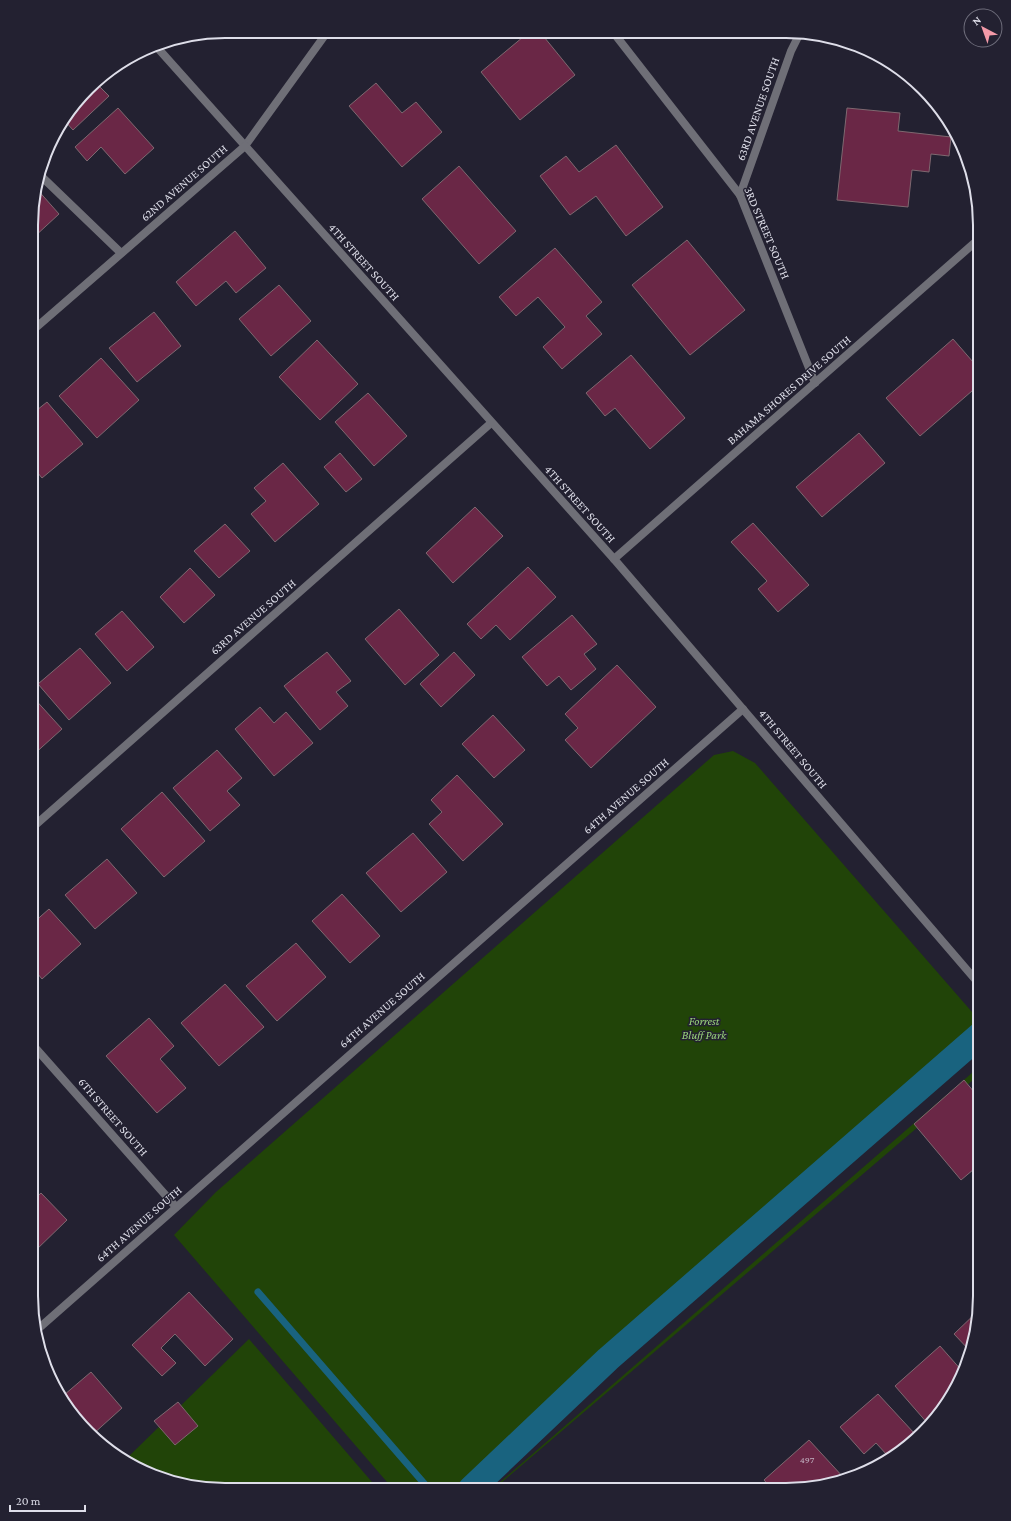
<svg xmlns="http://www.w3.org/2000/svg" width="1011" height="1521" viewBox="0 0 1011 1521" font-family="'Crimson Pro',serif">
  <rect width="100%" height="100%" fill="#232131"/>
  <!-- green -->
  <g fill="#214408">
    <polygon points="733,751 755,763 979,1020 980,1050 473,1489 393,1489 174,1235 216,1192 714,755"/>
    <polygon points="980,1066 980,1074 494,1489 492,1489"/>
    <polygon points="249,1339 378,1489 200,1488 151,1475 125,1460"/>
  </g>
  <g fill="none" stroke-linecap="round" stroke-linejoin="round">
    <!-- stream -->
    <polyline stroke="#19637f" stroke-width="7" points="258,1292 429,1489"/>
    <!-- canal -->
    <polyline stroke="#19637f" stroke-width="26" points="471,1489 608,1359 980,1035"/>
  </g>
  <!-- building -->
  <g fill="#6a2746" stroke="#7e6870">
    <polygon points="529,32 540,32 575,75 520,120 481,72"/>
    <polygon points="95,82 109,96 73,130 64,120"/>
    <polygon points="376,83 402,113 416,102 442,132 402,167 349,106"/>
    <polygon points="118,108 154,148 125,174 101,147 87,161 75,147"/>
    <polygon points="847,108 900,113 898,131 951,137 949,156 931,154 929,172 912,170 908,207 837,200"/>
    <polygon points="616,145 663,207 626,236 596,196 570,215 540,176 566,156 579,172"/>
    <polygon points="459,166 516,231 479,264 422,199"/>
    <polygon points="36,188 59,214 33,238 33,199"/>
    <polygon points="235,231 266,268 236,293 226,281 196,306 176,282"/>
    <polygon points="687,240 745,310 690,355 632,285"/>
    <polygon points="555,248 602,302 586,316 602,334 562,369 543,347 565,327 538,297 516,316 499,297"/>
    <polygon points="279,285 311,321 271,356 239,319"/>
    <polygon points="154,312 181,346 137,382 109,348"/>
    <polygon points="953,339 980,370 980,384 920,436 886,398"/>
    <polygon points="317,340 358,384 320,420 279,377"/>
    <polygon points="631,355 685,418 650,449 615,408 605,416 586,393"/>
    <polygon points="101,358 139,400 97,438 59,396"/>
    <polygon points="368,393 407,436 374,466 335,422"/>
    <polygon points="47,402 83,444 42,478 32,466 32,414"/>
    <polygon points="859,433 885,463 822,517 796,487"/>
    <polygon points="340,453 362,479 346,492 324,467"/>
    <polygon points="283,463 319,504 275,542 251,514 266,501 254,488"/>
    <polygon points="475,507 503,536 453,583 426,553"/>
    <polygon points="753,523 809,585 778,612 758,589 767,581 731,542"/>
    <polygon points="225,524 250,551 219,578 194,551"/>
    <polygon points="980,555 980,578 976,556"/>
    <polygon points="528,567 556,597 510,640 496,625 481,639 467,624"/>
    <polygon points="190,568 215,595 184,623 160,597"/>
    <polygon points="399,609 439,655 405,685 365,639"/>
    <polygon points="122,611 154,647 127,671 95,634"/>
    <polygon points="572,615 597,644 584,654 596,669 571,690 559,676 547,686 522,657"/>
    <polygon points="80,648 111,683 69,720 38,684"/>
    <polygon points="327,652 351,681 336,692 348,706 320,730 284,686"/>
    <polygon points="454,652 475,675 441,707 420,684"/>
    <polygon points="617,665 656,707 591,768 565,740 578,728 565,714"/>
    <polygon points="32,696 62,729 32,756"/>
    <polygon points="260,707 274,723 286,712 313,743 274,776 235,729"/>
    <polygon points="493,715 525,750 494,778 462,744"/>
    <polygon points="217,750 242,778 227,791 240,805 210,831 173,788"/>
    <polygon points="457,775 503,824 463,861 429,824 442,812 431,800"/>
    <polygon points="162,792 205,841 164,877 121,829"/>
    <polygon points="413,833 447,872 401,912 366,873"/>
    <polygon points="107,859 137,893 95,929 65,895"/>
    <polygon points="342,894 380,936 350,963 312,921"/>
    <polygon points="49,909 81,944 42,979 32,967 32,924"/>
    <polygon points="296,943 326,977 277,1021 246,986"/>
    <polygon points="225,984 264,1027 219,1066 181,1023"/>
    <polygon points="149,1018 174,1046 160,1059 186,1088 157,1113 106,1056"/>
    <polygon points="964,1080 980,1099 980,1116 975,1120 980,1125 980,1164 961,1180 914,1124"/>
    <polygon points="980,1189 980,1201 974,1194"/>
    <polygon points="41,1193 67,1220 34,1252 31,1249 31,1202"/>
    <polygon points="189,1292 233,1339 205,1366 175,1334 161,1348 176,1363 162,1376 132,1345"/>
    <polygon points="979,1310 971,1352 954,1334"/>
    <polygon points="940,1346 963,1372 940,1414 929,1425 895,1386"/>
    <polygon points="91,1372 122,1408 92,1435 71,1414 70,1411 75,1407 64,1395"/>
    <polygon points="878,1394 914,1433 888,1456 876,1443 864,1454 840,1427"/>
    <polygon points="178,1402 198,1426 175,1445 154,1421"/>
    <polygon points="809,1440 844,1478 786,1490 773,1490 764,1480"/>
  </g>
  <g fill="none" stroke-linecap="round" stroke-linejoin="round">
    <!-- service -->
    <polyline stroke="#6f6f77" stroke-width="8" points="41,176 121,253"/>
    <!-- minor -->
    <g stroke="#6f6f77" stroke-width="8">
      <polyline points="613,32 740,195 815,383"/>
      <polyline points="245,146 328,31"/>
      <polyline points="740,195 791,51 800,33"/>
      <polyline points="614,559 980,238"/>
      <polyline points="32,828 491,423"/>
      <polyline points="31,1043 176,1207"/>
      <polyline points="38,1329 743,709"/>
    </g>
    <!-- tertiary -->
    <g stroke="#6f6f77" stroke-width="8">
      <polyline points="155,45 614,559 980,985"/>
      <polyline points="32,331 245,146"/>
    </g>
  </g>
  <g text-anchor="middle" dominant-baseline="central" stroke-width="3" stroke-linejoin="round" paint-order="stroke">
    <!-- number labels -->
    <g font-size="10" fill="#c1b0c0">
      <text x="807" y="1459">497</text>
    </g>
    <!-- street labels -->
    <g font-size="12" fill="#dedee9" stroke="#232131">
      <text transform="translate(758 109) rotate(-71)">63RD AVENUE SOUTH</text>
      <text transform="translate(184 183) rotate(-41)">62ND AVENUE SOUTH</text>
      <text transform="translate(767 233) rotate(67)">3RD STREET SOUTH</text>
      <text transform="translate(364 262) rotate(48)">4TH STREET SOUTH</text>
      <text transform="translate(789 390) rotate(-41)">BAHAMA SHORES DRIVE SOUTH</text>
      <text transform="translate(580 504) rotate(48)">4TH STREET SOUTH</text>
      <text transform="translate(253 617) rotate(-41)">63RD AVENUE SOUTH</text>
      <text transform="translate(793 749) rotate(50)">4TH STREET SOUTH</text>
      <text transform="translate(626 796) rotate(-41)">64TH AVENUE SOUTH</text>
      <text transform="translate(382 1010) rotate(-41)">64TH AVENUE SOUTH</text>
      <text transform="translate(113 1117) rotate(49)">6TH STREET SOUTH</text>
      <text transform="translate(139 1224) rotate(-41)">64TH AVENUE SOUTH</text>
    </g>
    <!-- park labels -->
    <g font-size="12" font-style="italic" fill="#9ad47b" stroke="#232131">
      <text x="704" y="1021">Forrest<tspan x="704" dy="14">Bluff Park</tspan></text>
    </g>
  </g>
  <!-- crop -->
  <path d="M0 0H1011V1521H0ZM225 38H786A187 187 0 0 1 973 225V1296A187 187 0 0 1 786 1483H225A187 187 0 0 1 38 1296V225A187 187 0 0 1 225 38Z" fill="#232131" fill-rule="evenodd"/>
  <path fill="none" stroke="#dedee9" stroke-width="2" d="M225 38H786A187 187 0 0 1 973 225V1296A187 187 0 0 1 786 1483H225A187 187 0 0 1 38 1296V225A187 187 0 0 1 225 38Z"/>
  <!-- north arrow -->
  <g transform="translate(983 28) rotate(319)"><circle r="19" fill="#232131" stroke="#6e6d7b"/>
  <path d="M0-3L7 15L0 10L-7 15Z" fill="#f39aa8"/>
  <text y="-6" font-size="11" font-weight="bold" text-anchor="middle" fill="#dedee9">N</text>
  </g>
  <!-- scale -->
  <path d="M10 1505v6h75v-6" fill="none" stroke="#dedee9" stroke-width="2"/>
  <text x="16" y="1505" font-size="12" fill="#dedee9" stroke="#232131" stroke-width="3" paint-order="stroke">20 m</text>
</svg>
